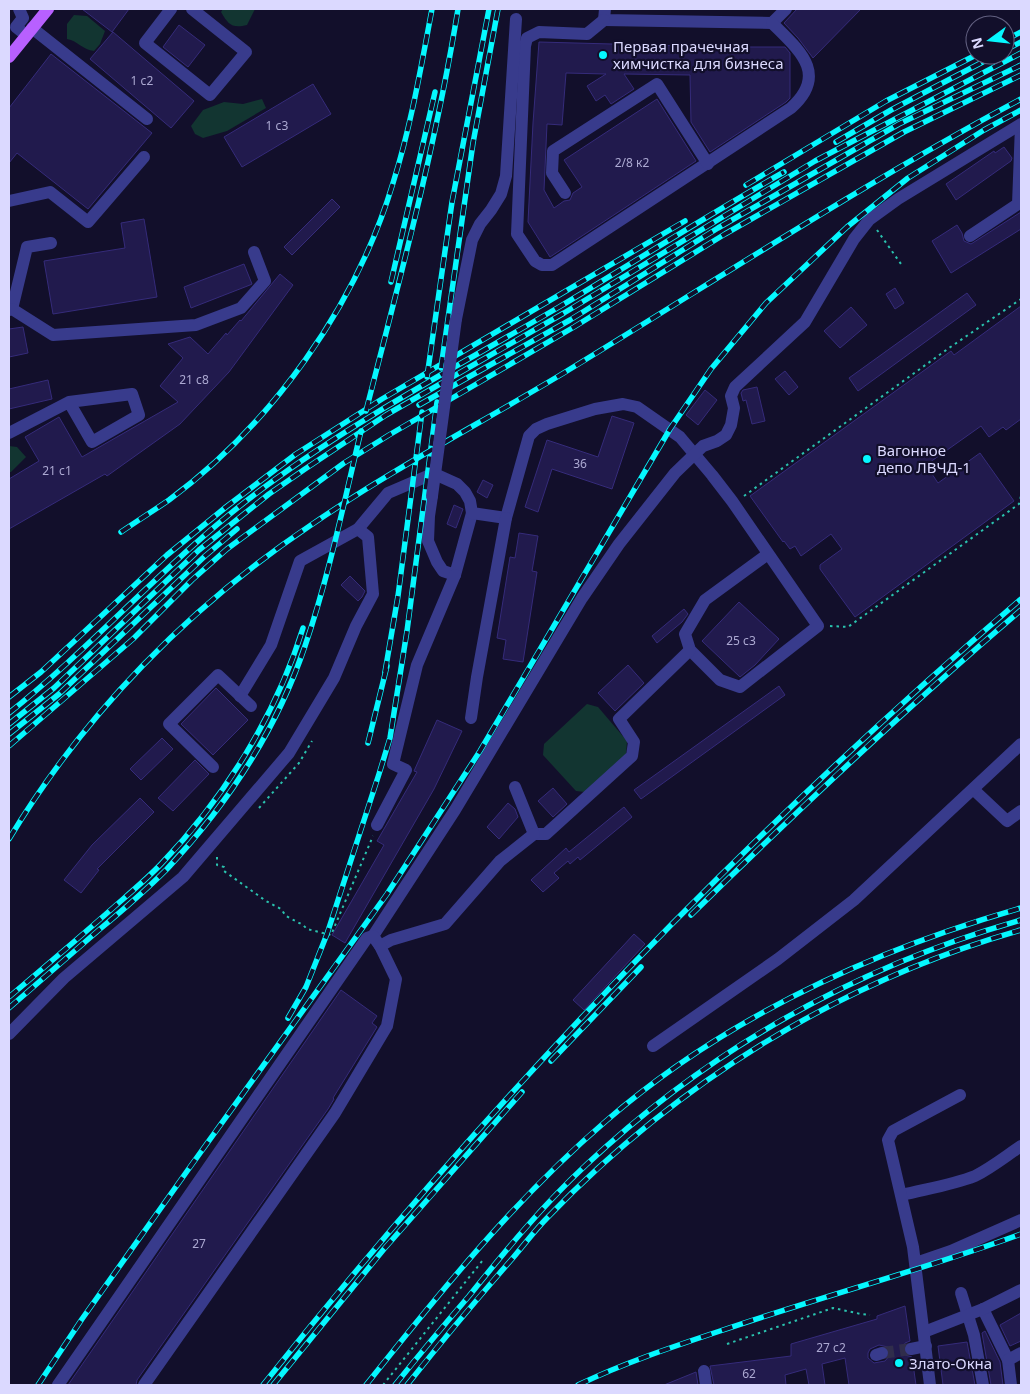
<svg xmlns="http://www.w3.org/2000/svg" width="1030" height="1394" viewBox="0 0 1030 1394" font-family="'Noto Sans',sans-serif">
  <rect width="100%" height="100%" fill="#120f2b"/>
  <!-- green -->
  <g fill="#123531">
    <path d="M223 9H255L247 25C232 29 228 24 221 12Z"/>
    <path d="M74 15 87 16 105 31 100 44 94 51C83 50 78 41 67 39V24Z"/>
    <polygon points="262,99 266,108 227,131 203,138 195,134 191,126 203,110 224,102 243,104"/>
    <polygon points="9,446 17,447 26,457 11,472 9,472"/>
    <polygon points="587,704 598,707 627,741 626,755 585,792 576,791 543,755 544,744"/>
  </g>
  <!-- building -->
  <g fill="#211a4d" stroke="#352b7a" fill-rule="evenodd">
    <polygon points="82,9 129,9 112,32"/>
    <polygon points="797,9 861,9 813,58 798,38 784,23"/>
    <polygon points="179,25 205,45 188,67 163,47"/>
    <polygon points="113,32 194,101 171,128 90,59"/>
    <polygon points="539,42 721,47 785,47 790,53 790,98 786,102 710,152 691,122 690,75 624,74 634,89 611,104 605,95 596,101 587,86 606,74 566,73 562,125 547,124 544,190 554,208 564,201 570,200 573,193 582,187 564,160 657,99 696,161 550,257 528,222 533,123"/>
    <polygon points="51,54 152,133 88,209 17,153 9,163 9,108"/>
    <polygon points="313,84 331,114 242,167 224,137"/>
    <polygon points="1004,147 1012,158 1011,161 956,200 946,184 994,151 995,153"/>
    <polygon points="332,199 340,207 292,255 284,247"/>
    <polygon points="1021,212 1021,229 951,273 932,241 957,225 962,233 964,241 971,244"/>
    <polygon points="144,219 157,297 53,314 44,261 125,248 121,223"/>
    <polygon points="244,264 252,284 250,285 191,308 184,287"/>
    <polygon points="280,274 293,285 229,372 180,424 107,476 105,474 9,529 9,479 39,461 25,437 59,417 82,457 178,402 160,386 183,358 168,344 190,337 208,354 226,333 227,335 240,320 241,321"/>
    <polygon points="895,288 904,303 895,309 886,294"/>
    <polygon points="967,293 976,305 858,391 849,378"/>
    <polygon points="1021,306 1021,419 1006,430 1003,427 989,437 981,426 926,465 938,483 980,453 1014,501 855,617 820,569 820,565 842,549 831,534 801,556 795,546 790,549 784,541 783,542 750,496 951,351 954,355"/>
    <polygon points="851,307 867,325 840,348 824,331"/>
    <polygon points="23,327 28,353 9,357 9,329"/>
    <polygon points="785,371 798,387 789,395 775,379"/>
    <polygon points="48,380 52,399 9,409 9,389"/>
    <polygon points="757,387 765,421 752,424 746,400 743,401 741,393 743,390"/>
    <polygon points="705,390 717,400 698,425 686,415"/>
    <polygon points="612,416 634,423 612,489 552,469 538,512 525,507 547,440 598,457"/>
    <polygon points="483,480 493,485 487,498 477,492"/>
    <polygon points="454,505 463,509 456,528 447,524"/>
    <polygon points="519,533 538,536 532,571 537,572 523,662 503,659 506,640 497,638 510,557 515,558"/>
    <polygon points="350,576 365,591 362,597 358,601 341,585"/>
    <polygon points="739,602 779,639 755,665 740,677 702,641"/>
    <polygon points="684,609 688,614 682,622 657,643 652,636"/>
    <polygon points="628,665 644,683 615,711 598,693"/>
    <polygon points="779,686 785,695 641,799 634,790"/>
    <polygon points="216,688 248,720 213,755 181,724"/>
    <polygon points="437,720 462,731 434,789 345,943 332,935 384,845 377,841 417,772 414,771"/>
    <polygon points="162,738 173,749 141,780 130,769"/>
    <polygon points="195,760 209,774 173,811 158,798"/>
    <polygon points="553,788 567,804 553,817 538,801"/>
    <polygon points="140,798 154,812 97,869 99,870 81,893 64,880 92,845"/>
    <polygon points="508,803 515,809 518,817 499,839 487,827"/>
    <polygon points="624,807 632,817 580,860 578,857 570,864 568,861 554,873 559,878 543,892 531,880 566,848 569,852"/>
    <polygon points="634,934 645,944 584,1010 573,1000"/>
    <polygon points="341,990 377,1016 372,1023 377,1027 333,1098 334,1099 328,1109 137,1380 136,1385 68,1385"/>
    <path d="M905 1306 910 1341 905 1343 903 1350 905 1355 912 1357 916 1385H849L845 1358 822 1364 825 1385H809L806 1369 785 1375 786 1385H714L710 1366 791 1356V1344L877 1319V1316ZM879 1345 888 1347 890 1355 885 1361 874 1363 868 1358V1353L870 1349Z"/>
    <polygon points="1021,1313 1021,1341 1010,1346 1000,1325"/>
    <polygon points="985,1331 1000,1362 1003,1385 991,1385 982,1333"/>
    <polygon points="967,1342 975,1385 943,1385 938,1346"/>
    <polygon points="696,1372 698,1385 664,1385"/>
  </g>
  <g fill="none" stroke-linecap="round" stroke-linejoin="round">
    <!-- minor-tunnel -->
    <polyline stroke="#302d4b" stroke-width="12" stroke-dasharray="12 6" stroke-linecap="butt" points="882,1353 911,1349"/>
    <!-- path -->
    <g stroke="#2ac2ae" stroke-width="2" stroke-dasharray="2.5 4" stroke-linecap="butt">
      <polyline points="877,230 901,264"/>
      <polyline points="744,496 949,348 1021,299"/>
      <polyline points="830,626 848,627 1019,504 1021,496"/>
      <polyline points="259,808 299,763 312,741"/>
      <polyline points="217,857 217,865 224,867 224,871 266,901 281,909 286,916 303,925 307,929 331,935 373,836"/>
      <polyline points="727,1344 833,1308 861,1314 870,1315"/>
      <polyline points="383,1385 483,1260"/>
    </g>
    <!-- minor -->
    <g stroke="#383b8c" stroke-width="12">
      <polyline points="19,9 23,18 16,27 26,35"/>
      <polyline points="171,9 145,43 210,95 246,52 192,9"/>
      <polyline points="605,9 604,20 772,23 786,9"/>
      <path d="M604 20 587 34 539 32 527 38 525 46 517 234 535 261 542 265H552L791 108C829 74 799 50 772 23"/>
      <polyline points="32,28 147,119"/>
      <polyline points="565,193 552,173 553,151 657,84 708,164"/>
      <polyline points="9,201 50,192 88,222 144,157"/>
      <polyline points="970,236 1018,204 1021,125"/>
      <polyline points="12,309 27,247 51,243"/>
      <polyline points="9,310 12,309 53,335 196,325 241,308 265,281 254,252"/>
      <polyline points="456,319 472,240 480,224 491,210 501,194 506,176 516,19"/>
      <polyline points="9,433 69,402 132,394 139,415 92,442 69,402"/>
      <polyline points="432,496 429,516 428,541 437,562 443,571 455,575 472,513"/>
      <polyline points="240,696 271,645 300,561 358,529 388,493 430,475 437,475 457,484 465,492 470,501 472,513 506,518 529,436 536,429 547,424 595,409 623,404 637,407 680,437 712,475 732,501 818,626 740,687 720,680 690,650 685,634 705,600 768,554"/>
      <polyline points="471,718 477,677 506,518"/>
      <polyline points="213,767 169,724 218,675 251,706"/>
      <polyline points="515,787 534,834 546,834 632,756 634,742 619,719 690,650"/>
      <polyline points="974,790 1007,821 1021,811"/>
      <polyline points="377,825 406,770 393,764 417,665 455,575"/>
      <polyline points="373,936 455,810 582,598 619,544 675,473 703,446 717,441 726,435 731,425 734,408 731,396 735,387 805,322 854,239 869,220 898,199 1021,124"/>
      <polyline points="380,946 391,940 445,924 500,861 534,834"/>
      <polyline points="9,1034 64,978 183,877 289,753 334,678 356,626 373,594 368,537 358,529"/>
      <polyline points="653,1046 778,959 854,900 1021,744"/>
      <path d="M902 1195C926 1189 952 1185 975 1176 991 1168 1006 1156 1021 1146"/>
      <polyline points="916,1263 951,1251 1021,1220"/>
      <polyline points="961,1293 974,1335 983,1385"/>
      <polyline points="983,1309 1008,1360 1011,1385"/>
      <polyline points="924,1332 983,1309 1021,1290"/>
      <polyline points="911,1349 926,1346"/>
      <polyline points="876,1355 882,1353"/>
      <polyline points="1008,1360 1021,1353"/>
      <polyline points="704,1371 706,1385"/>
      <polyline points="58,1385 367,938 373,936 380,946 396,979 387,1026 335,1113 144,1385"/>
      <polyline points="930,1385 913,1247 888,1140 893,1131 960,1095"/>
    </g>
    <!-- major -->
    <polyline stroke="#b860ff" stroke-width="12" points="9,57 48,9"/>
    <defs>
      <g id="rail">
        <polyline points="1005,40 1021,32"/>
        <polyline points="1005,50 1021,42"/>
        <polyline points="836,142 891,110 996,55"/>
        <polyline points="746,185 886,101 976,55"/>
        <polyline points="391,282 435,92"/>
        <polyline points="441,368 473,143 498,9"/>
        <polyline points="427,377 452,202 489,9"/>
        <polyline points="419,405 570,320 718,228 899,124 1021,65"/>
        <path d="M366 411C400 278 436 145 458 9"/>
        <path d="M121 532C137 521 153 511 169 500 272 424 356 306 393 183 411 126 421 67 432 9"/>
        <polyline points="385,672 398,596 422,412"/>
        <polyline points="9,697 41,672 167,555 226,507 296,454 382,399 685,221"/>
        <path d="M9 713C98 642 173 554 266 486 358 418 460 365 559 307 634 262 708 215 784 172"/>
        <polyline points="9,724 54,688 199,550 269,494 305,469 386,415 564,313 815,161 1021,53"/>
        <polyline points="9,734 59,694 205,556 237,529"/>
        <polyline points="368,743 387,666"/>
        <polyline points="9,746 133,639 192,580 227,549 344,463 389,435 574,327 725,234 904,132 1021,75"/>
        <path d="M9 839C85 713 189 607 311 525 391 470 479 424 562 374 715 281 864 183 1021 99"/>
        <path d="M691 915C798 810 907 707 1021 610"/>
        <path d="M9 997C41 970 74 942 106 914 125 897 145 881 162 863 225 797 276 715 303 628"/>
        <path d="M9 1008C39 982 70 955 100 929 123 910 146 890 167 869 227 805 277 729 305 646 329 576 344 502 361 431"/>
        <polyline points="288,1018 306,987 327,934 379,774 390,738 407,631 437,402"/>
        <polyline points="551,1061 641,967"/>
        <polyline points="38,1385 82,1319 190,1167 387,894 480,751 670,429 711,369 766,303 847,227 908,178 984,130 1021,110"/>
        <path d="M263 1385C490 1100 744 836 1021 599"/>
        <polyline points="273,1385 384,1249 522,1092"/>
        <path d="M366 1385C440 1292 515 1199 606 1121 725 1018 871 951 1021 908"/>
        <path d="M395 1385C419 1355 444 1325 469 1296 506 1250 543 1205 586 1165 712 1047 856 967 1021 920"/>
        <path d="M407 1385C441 1342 476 1300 512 1259 524 1245 535 1230 548 1217 678 1082 841 981 1021 930"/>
        <path d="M578 1385C624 1363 672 1347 720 1331 820 1297 922 1270 1021 1234"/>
      </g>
    </defs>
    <!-- rail casing -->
    <use href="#rail" stroke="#05f8ff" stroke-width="5.5"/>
    <!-- rail -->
    <use href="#rail" stroke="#120f2b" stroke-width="4" stroke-dasharray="11" stroke-linecap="butt"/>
    <!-- minor-bridge -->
    <polyline stroke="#383b8c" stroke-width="12" points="432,496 456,319"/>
  </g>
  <!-- markers -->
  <g fill="#05f8ff" stroke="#120f2b" stroke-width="2">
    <circle cx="603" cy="55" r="5"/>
    <circle cx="867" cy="459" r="5"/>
    <circle cx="899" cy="1363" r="5"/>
  </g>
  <g text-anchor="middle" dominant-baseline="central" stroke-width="4.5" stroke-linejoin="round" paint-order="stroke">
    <!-- number labels -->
    <g font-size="12" fill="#aca9d2">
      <text x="142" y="80">1 с2</text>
      <text x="277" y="125">1 с3</text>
      <text x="632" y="162">2/8 к2</text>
      <text x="194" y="379">21 с8</text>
      <text x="580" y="463">36</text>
      <text x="57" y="470">21 с1</text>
      <text x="741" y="640">25 с3</text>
      <text x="199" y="1243">27</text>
      <text x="831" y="1347">27 с2</text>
      <text x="749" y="1373">62</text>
    </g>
    <!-- poi labels -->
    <g font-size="15" fill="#dbd9ff" stroke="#120f2b" text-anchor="start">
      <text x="613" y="46">Первая прачечная<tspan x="613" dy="17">химчистка для бизнеса</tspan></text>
      <text x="877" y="450">Вагонное<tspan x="877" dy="17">депо ЛВЧД-1</tspan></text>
      <text x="909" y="1363">Злато-Окна</text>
    </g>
  </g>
  <!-- border -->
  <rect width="1030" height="1394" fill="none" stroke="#dbd9ff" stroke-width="20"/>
  <!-- north arrow -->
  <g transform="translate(990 40) rotate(255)"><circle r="24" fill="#120f2b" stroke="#626080"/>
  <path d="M0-4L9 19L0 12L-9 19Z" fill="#05f8ff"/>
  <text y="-8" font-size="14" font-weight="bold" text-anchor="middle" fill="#dbd9ff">N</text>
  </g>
</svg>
